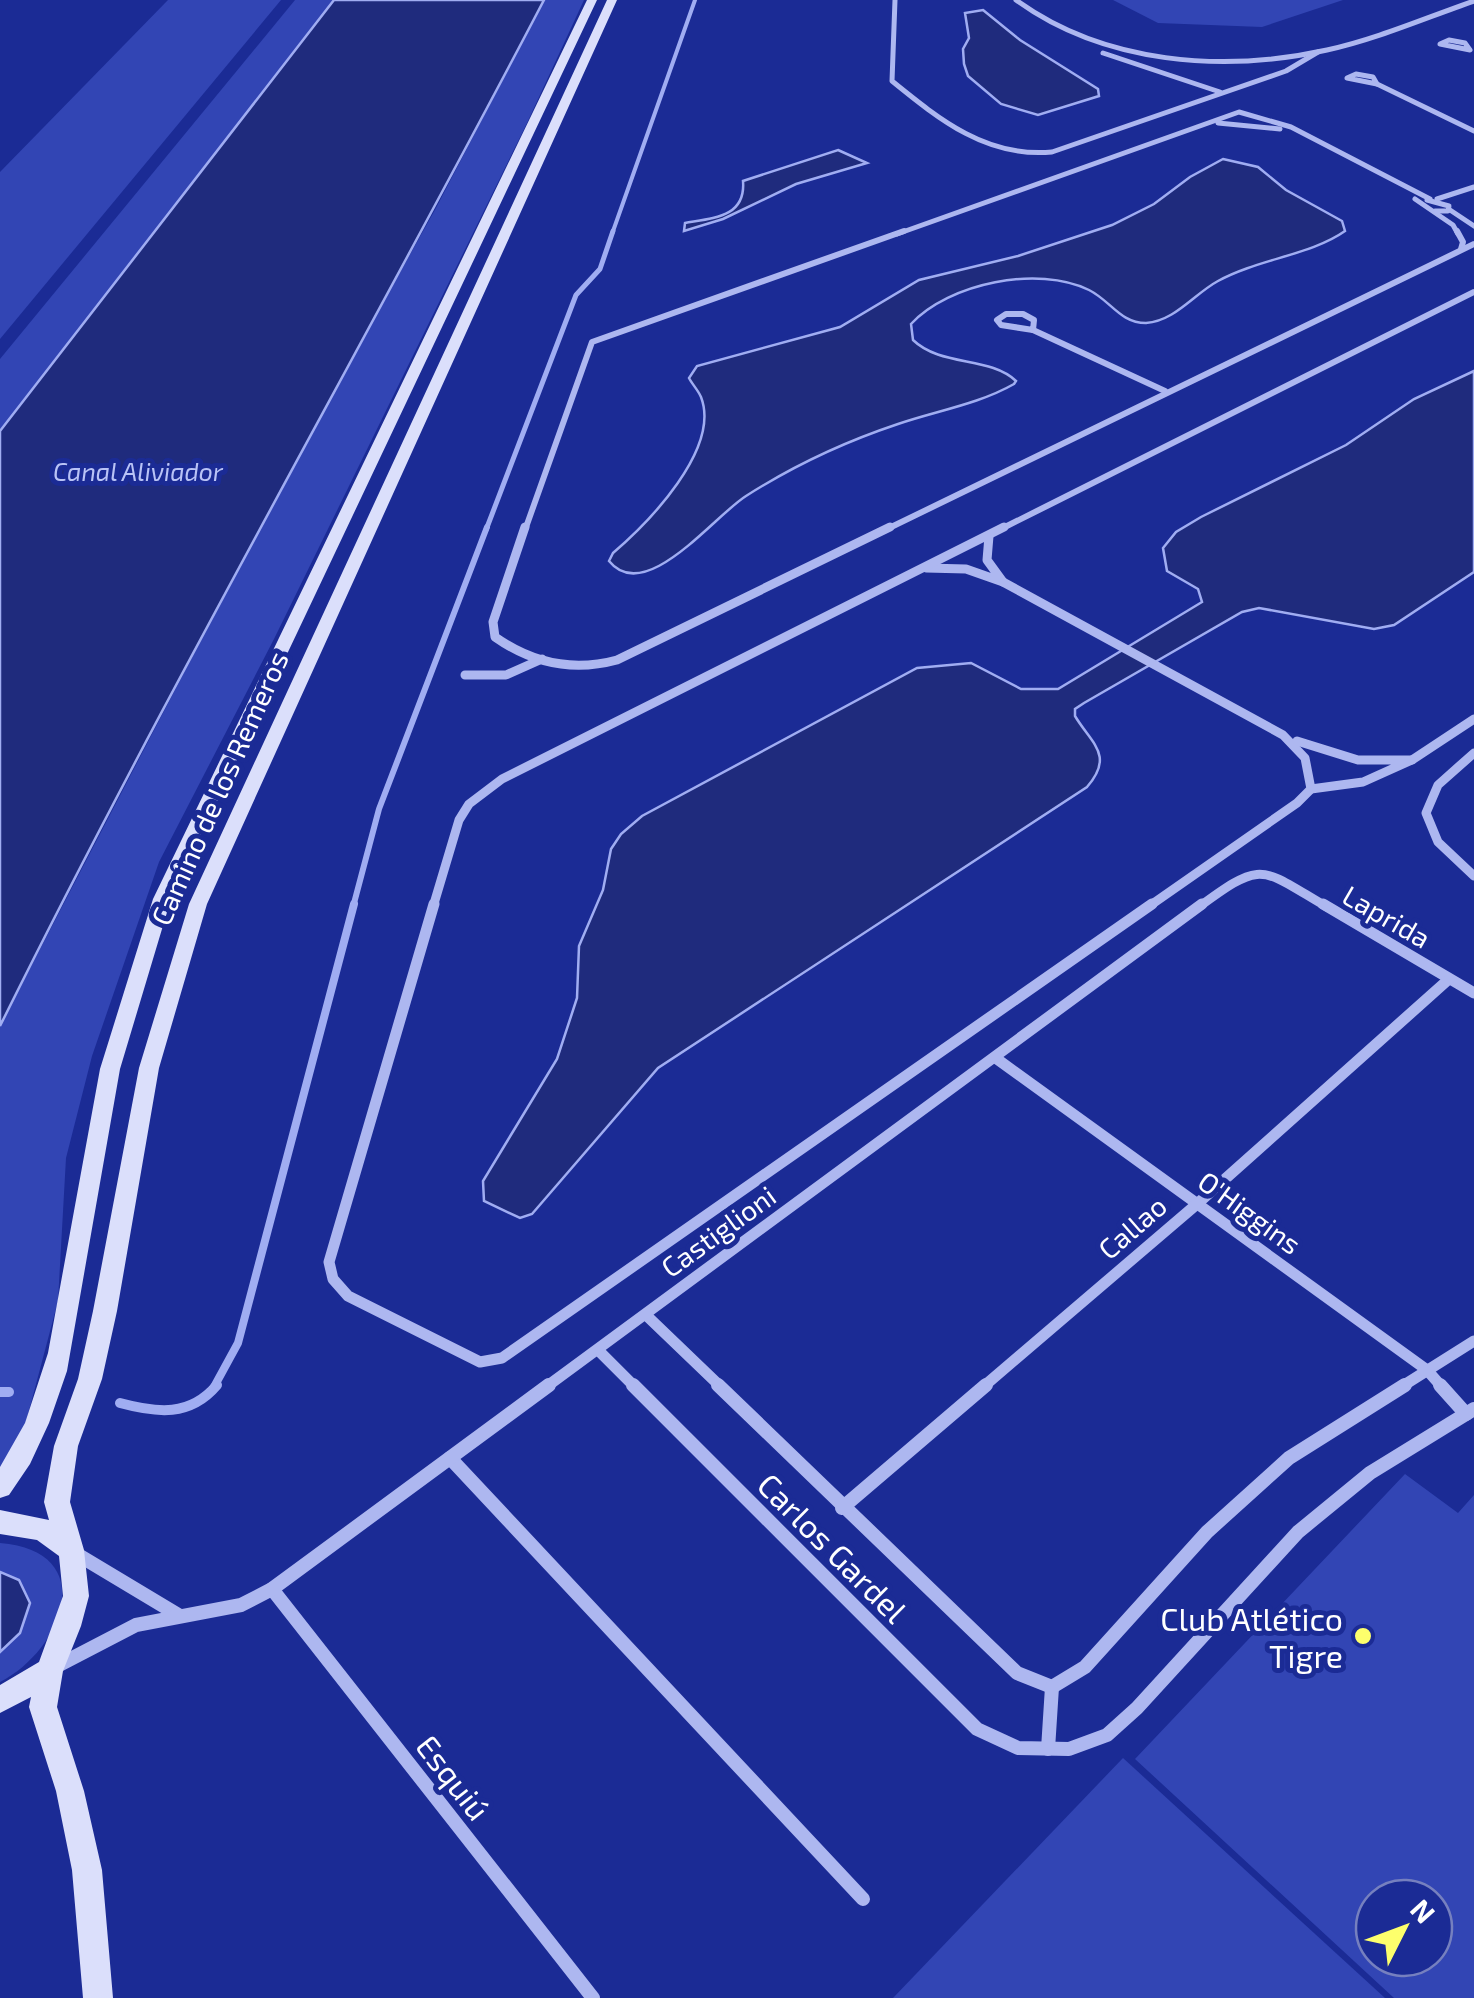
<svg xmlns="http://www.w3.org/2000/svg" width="1474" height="1998" viewBox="0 0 1474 1998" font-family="'Exo 2',sans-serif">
  <rect width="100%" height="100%" fill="#1b2b95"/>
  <!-- green -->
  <g fill="#3245b4" fill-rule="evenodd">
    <polygon points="168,0 281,0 0,339 0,172"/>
    <polygon points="295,0 334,0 0,431 0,359"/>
    <polygon points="544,0 584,0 527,123 274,639 159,862 92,1056 66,1158 58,1301 26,1422 0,1470 0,1026 289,471 436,208"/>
    <polygon points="1113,0 1343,0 1262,27 1158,23"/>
    <path d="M1405 1474 1458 1513 1474 1495V1998H1394L1135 1759ZM1374 1898H1434V1958H1374Z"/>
    <path d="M0 1543C100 1551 64 1649 0 1682Z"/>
    <polygon points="1123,1758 1385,1998 893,1998"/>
  </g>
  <!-- water -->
  <g fill="#1f2b7d" stroke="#a0adf2" stroke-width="2.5">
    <path d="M334 0H544C365 343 172 679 0 1026V431Z"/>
    <polygon points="983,10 1020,40 1098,89 1099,96 1038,115 1001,104 968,76 964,64 963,49 969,38 965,13"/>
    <path d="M838 150 867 163 796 184 723 219 684 231 685 223C714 218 746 217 743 181Z"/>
    <path d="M1223 159 1258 167 1286 190 1342 221 1345 231C1311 255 1258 259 1218 281 1194 294 1175 321 1146 323 1120 323 1111 301 1089 290 1038 265 949 283 911 324L913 340C941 367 990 356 1016 381L1014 384C979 404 936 411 898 424 844 442 793 466 746 496 714 516 645 606 609 561L613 553C648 523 721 449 701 397 698 390 692 384 689 378L697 366 840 327 919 280 1018 256 1112 225 1154 204 1190 177Z"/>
    <path d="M1474 371V572L1394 625 1374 629 1259 608 1242 612 1084 703 1075 709V716C1091 743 1115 755 1087 787L658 1068 532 1214 520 1218 484 1201 483 1181 557 1059 577 998 579 946 603 890 611 849 621 834 642 816 917 668 971 663 1021 689H1058L1202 602 1198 589 1167 571 1163 548 1176 532 1201 517 1346 445 1414 399Z"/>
    <polygon points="0,1572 19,1580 30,1603 20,1633 0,1652"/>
  </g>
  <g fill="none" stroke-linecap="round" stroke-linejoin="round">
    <!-- stream-far4 -->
    <polyline stroke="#a0adf2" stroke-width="4" points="612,234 695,0"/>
    <!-- stream-far3 -->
    <polyline stroke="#a0adf2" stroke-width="5" points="486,530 576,295 600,269 613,231"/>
    <!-- stream-far2 -->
    <polyline stroke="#a0adf2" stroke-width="6" points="353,907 379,809 487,527"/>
    <!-- stream-far1 -->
    <polyline stroke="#a0adf2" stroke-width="8" points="214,1387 238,1343 354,904"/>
    <!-- stream -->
    <g stroke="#a0adf2" stroke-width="10">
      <polyline points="0,1392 9,1392"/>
      <path d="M120 1403C157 1413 190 1417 217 1385"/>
    </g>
    <!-- street-far4 -->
    <g stroke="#adb7f0" stroke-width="5">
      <path d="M895 0 892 81C940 120 987 158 1052 152L1286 71 1318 52"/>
      <path d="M1016 0C1104 64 1223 73 1327 50 1377 39 1425 18 1474 1"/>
      <polygon points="1449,40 1465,43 1470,50 1440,44"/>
      <polyline points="1103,53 1220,92"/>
      <polygon points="1356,74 1373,77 1377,84 1347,78"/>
      <polyline points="1377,84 1474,131"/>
      <polyline points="1218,123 1280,129"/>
      <polyline points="1415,199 1453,225 1458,234"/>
      <polyline points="1437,199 1474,187"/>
      <polyline points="1427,200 1449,206 1448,211 1435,211"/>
      <polyline points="1450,210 1474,226"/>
      <polyline points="897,234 1239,112 1291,127 1430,199"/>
    </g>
    <!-- street-far3 -->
    <g stroke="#adb7f0" stroke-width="6">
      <polyline points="1457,231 1463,242 1461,249"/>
      <polygon points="1006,314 1023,314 1034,320 1033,330 1001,325 997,320"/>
      <polyline points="1033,330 1165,391"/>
      <polyline points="525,530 592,342 904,231"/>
      <polyline points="885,530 1474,244"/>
      <polyline points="999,530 1474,292"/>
    </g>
    <!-- street-far2 -->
    <g stroke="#adb7f0" stroke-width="9">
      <path d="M525 527 493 622 495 637C532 663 573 672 617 660L890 527"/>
      <polyline points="926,568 966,569 1003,582 987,560 989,536"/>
      <polyline points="1003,582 1283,735 1305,758 1311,789 1297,803 1148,907"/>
      <polyline points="465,675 506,675 542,659"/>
      <polyline points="1297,741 1358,760 1412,760 1363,782 1311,789"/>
      <polyline points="1474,753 1438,785 1426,813 1438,842 1474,876"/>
      <polyline points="1412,760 1474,719"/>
      <polyline points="433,907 459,820 469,804 502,779 1004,527"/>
      <path d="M1199 907C1264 859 1260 868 1327 907"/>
    </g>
    <!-- street-far1 -->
    <g stroke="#adb7f0" stroke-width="11">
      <polyline points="434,904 329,1262 333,1279 348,1296 480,1362 502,1358 1152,904"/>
      <polyline points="1323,904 1474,993"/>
      <polyline points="997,1059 1427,1370 1442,1387"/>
      <polyline points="646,1315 721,1387"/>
      <polyline points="598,1350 635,1387"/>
      <polyline points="546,1387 1202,904"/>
      <polyline points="983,1387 1197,1204 1449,979"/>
      <polyline points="1401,1387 1474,1341"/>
    </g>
    <!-- street -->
    <g stroke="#adb7f0" stroke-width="14">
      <polyline points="633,1385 977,1729 1018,1748 1069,1749 1107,1735 1137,1708 1298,1532 1370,1473 1474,1409"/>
      <polyline points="718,1385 1017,1673 1052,1687"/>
      <polyline points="1440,1385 1466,1414"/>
      <polyline points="450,1458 863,1899"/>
      <polyline points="842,1508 986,1385"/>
      <polyline points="75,1553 180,1616"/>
      <polyline points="272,1589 593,1998"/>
      <polyline points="59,1665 136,1625 241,1605 272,1589 549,1385"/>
      <polyline points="1052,1687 1085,1667 1207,1532 1289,1458 1405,1385"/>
      <polyline points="1048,1749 1052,1687"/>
    </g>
    <!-- secondary -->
    <g fill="#dbdffb" fill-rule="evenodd">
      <polygon points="587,0 597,0 171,899 120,1069 67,1371 49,1423 30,1464 9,1495 0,1498 0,1467 25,1423 48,1353 100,1069 153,899"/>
      <polygon points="607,0 617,0 207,904 159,1068 117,1311 102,1379 78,1446 70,1502 84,1550 89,1596 81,1626 63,1671 57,1707 84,1791 102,1870 113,1998 83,1998 72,1870 56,1791 29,1707 31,1697 0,1713 0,1685 39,1662 63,1596 59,1556 37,1540 0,1534 0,1510 49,1520 44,1502 54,1446 78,1379 93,1311 139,1068 189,904"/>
    </g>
  </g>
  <!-- markers -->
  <circle fill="#fdff6c" stroke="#1b2b95" stroke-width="4" cx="1363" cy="1636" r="10"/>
  <g text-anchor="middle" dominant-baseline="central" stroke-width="10" stroke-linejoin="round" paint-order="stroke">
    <!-- far-water labels -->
    <g font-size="25" font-style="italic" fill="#b9c3f6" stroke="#1b2b95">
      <text x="138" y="471">Canal Aliviador</text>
    </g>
    <!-- street labels -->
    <g font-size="28" fill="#fff" stroke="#1b2b95">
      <text transform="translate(219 788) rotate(-66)">Camino de los Remeros</text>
      <text transform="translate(1387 916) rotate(30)">Laprida</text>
      <text transform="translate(1250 1212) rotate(36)">O'Higgins</text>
      <text transform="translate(1132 1227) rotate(-41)">Callao</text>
      <text transform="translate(718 1231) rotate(-36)">Castiglioni</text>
    </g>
    <!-- near-street labels -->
    <g font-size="32" fill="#fff" stroke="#1b2b95">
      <text transform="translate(833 1547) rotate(45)">Carlos Gardel</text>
      <text transform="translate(454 1777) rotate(52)">Esquiú</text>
    </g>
    <!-- near-poi labels -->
    <g font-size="32" fill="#fff" stroke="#1b2b95" text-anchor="end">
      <text x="1343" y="1618">Club Atlético<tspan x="1343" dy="37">Tigre</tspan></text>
    </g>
  </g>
  <!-- north arrow -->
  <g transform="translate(1404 1928) rotate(48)"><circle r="48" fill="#1b2b95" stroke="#7680bf" stroke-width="2.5"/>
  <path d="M0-8L18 38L0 25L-18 38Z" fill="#fdff6c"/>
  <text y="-15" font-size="28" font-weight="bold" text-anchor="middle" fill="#ffffff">N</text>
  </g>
</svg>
